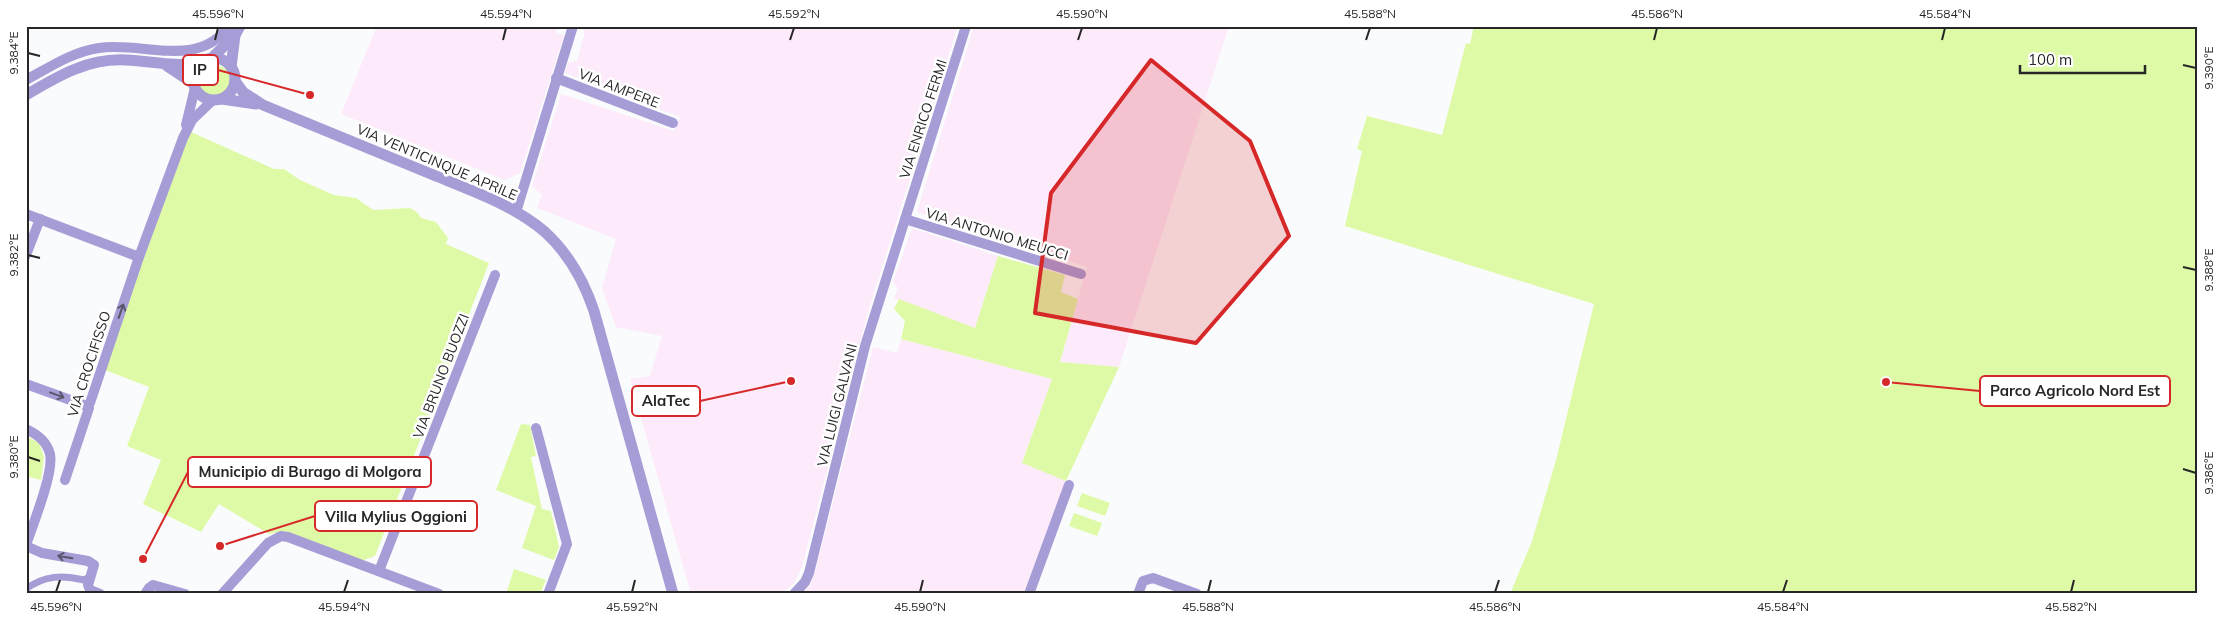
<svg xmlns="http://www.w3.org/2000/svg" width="2223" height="620" viewBox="0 0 2223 620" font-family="Mulish,sans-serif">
  <rect width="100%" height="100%" fill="#fafbfc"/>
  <!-- industrial -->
  <g fill="#fdeafb">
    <polygon points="377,26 558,26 556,33 564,35 520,173 505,180 341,114"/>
    <polygon points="580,26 958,26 868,312 802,567 794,583 781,594 691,594 630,379 650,376 662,336 616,327 602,288 616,239 537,208 542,195 532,186 561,94 674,131 680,117 565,73 568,63 577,61 585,32"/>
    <polygon points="974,26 1229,26 1119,367 1060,362 1087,267 917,212"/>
    <polygon points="912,228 998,256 975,328 894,298 898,288 893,282"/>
    <polygon points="901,339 1052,379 1022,462 1066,481 1023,594 802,594 810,585 816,568 873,347 897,353"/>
  </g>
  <!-- green -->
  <g fill="#dffaa6">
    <polygon points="1474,26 2197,26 2197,594 1510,594 1532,541 1556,460 1594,304 1345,226 1362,151 1357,149 1367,116 1442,135 1466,43 1470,44"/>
    <circle cx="215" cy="81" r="16"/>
    <polygon points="191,132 274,169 284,169 300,180 334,195 356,198 373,210 410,208 417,212 421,218 436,222 448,238 446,244 489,263 375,556 361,561 283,531 269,534 219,504 201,532 143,504 161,460 127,446 149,387 105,370 175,165"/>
    <polygon points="998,256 1065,275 1061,292 1078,299 1060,362 1119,367 1066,481 1022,463 1052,379 901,339 905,321 894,309 899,299 975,328"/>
    <polygon points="521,424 530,425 536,456 531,457 542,509 551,511 559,547 554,560 522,548 536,506 496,490"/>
    <polygon points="26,436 39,443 44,457 41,480 26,476"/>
    <polygon points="1082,493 1110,503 1105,516 1077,506"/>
    <polygon points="1074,513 1102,523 1097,536 1069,526"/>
    <polygon points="514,569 546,580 540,594 506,594"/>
  </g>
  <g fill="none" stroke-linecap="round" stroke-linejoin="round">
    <!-- pedestrian -->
    <path stroke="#a69dd6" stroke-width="7" d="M26 589C45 575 62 575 84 580L91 576"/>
    <!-- minor -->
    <g stroke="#a69dd6" stroke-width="10">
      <polyline points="556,78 673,123"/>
      <path d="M26 80C50 67 72 52 99 48 143 41 197 70 229 26"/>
      <polyline points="186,125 195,88"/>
      <polyline points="516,212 573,26"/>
      <polyline points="26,214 139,257"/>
      <polyline points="905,219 1081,274"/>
      <polyline points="26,255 40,219"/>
      <polyline points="26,384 87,406"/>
      <polyline points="536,428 567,544 548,594"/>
      <path d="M26 429C37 434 47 442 50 454 54 473 33 524 26 545"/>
      <polyline points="65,480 89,408 87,406 90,403 139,257 183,138 192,120 213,100"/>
      <polyline points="26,546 42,553 88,561 94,565 88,585 90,590 100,594"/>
      <polyline points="379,571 495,275"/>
      <polyline points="145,594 149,588 153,585 185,594"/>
      <polyline points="222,594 268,543 281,536 288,537 439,594"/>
      <polyline points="794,594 805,582 809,573 865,346 966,26"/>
      <polyline points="1029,594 1069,485"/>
      <polyline points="1138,594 1143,581 1153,578 1197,594"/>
    </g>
    <!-- tertiary -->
    <g stroke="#a69dd6" stroke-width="11">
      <circle cx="214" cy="79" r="21"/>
      <polyline points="212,58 235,35 240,26"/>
      <polyline points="167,66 194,84"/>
      <polyline points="231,67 235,35"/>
      <path d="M235 81 243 92 263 105C319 128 375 151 431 174 470 190 512 204 545 232 569 254 584 281 594 311L673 594"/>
      <path d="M26 95C58 76 88 58 126 60 154 61 173 68 202 62"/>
      <polyline points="222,99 256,104"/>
    </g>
  </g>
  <!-- one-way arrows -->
  <defs><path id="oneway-shaft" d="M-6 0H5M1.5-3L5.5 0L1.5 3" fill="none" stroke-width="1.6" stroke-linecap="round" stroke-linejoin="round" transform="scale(1.25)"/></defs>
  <g stroke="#59566c">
    <use href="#oneway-shaft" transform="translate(121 311) rotate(-71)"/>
    <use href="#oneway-shaft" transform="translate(57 395) rotate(20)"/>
    <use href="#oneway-shaft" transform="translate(65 557) rotate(-170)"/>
  </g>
  <!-- marked area -->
  <path fill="#d62828" fill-opacity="0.2" stroke="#d62828" stroke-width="4" stroke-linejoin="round" d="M1151 60 1250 141 1289 236 1196 343 1035 313 1051 193Z"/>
  <!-- ticks -->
  <path fill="none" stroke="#262626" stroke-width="2" d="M215 40 218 28M503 40 506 28M790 40 794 28M1078 40 1082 28M1366 40 1370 28M1654 40 1657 28M1942 40 1945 28M28 53 40 56M2183 65 2196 68M28 255 40 258M2183 267 2196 270M28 457 40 461M2183 469 2196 473M56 592 60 580M344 592 348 580M632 592 635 580M920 592 923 580M1208 592 1211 580M1495 592 1499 580M1783 592 1787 580M2071 592 2074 580"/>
  <g text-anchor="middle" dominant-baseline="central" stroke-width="5" stroke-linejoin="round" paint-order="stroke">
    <!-- street labels -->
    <g font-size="14" fill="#262626" stroke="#fff">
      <text transform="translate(619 88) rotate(21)">VIA AMPERE</text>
      <text transform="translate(923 119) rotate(-72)">VIA ENRICO FERMI</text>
      <text transform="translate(437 162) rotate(23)">VIA VENTICINQUE APRILE</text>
      <text transform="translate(997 234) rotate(17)">VIA ANTONIO MEUCCI</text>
      <text transform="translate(89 364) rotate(-72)">VIA CROCIFISSO</text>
      <text transform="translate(441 376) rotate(-69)">VIA BRUNO BUOZZI</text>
      <text transform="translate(837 405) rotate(-76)">VIA LUIGI GALVANI</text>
    </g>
  </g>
  <!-- callouts -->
  <path fill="none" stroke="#d62828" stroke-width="2" d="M310 95L218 70M1886 382L1980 391M791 381L700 401M143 559L188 472M220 546L315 516"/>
  <g fill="#d62828" stroke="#fff" stroke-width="2">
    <circle cx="310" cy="95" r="5"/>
    <circle cx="1886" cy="382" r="5"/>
    <circle cx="791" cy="381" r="5"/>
    <circle cx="143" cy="559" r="5"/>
    <circle cx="220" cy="546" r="5"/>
  </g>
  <g fill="#fff" stroke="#d62828" stroke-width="2">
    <rect x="183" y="55" width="35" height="30" rx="5"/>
    <rect x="1980" y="376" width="190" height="30" rx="5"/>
    <rect x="632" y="386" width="68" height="30" rx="5"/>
    <rect x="188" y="457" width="243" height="30" rx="5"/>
    <rect x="315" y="501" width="162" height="30" rx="5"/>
  </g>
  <g font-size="15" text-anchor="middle" font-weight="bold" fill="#262626">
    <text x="200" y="75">IP</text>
    <text x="2075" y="396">Parco Agricolo Nord Est</text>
    <text x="666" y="406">AlaTec</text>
    <text x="310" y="477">Municipio di Burago di Molgora</text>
    <text x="396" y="522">Villa Mylius Oggioni</text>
  </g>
  <!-- border -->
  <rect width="2223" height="620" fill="none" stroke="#ffffff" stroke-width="55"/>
  <!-- scale -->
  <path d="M2020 65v8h125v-8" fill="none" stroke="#262626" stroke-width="2.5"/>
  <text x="2028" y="65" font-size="15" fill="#262626" stroke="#ffffff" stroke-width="4" paint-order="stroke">100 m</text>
  <rect x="28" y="28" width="2168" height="564" fill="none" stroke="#262626" stroke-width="2"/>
  <g font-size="12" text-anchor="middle" fill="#262626">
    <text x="218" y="18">45.596°N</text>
    <text x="506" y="18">45.594°N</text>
    <text x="794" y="18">45.592°N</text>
    <text x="1082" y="18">45.590°N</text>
    <text x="1370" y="18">45.588°N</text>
    <text x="1657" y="18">45.586°N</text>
    <text x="1945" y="18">45.584°N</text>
    <text transform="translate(14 53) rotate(-90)" y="4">9.384°E</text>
    <text transform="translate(2209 68) rotate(-90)" y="4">9.390°E</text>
    <text transform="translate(14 255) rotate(-90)" y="4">9.382°E</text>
    <text transform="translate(2209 270) rotate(-90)" y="4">9.388°E</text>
    <text transform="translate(14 457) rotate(-90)" y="4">9.380°E</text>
    <text transform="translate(2209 473) rotate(-90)" y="4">9.386°E</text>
    <text x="56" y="611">45.596°N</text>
    <text x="344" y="611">45.594°N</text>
    <text x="632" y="611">45.592°N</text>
    <text x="920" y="611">45.590°N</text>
    <text x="1208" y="611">45.588°N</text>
    <text x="1495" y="611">45.586°N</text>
    <text x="1783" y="611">45.584°N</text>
    <text x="2071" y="611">45.582°N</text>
  </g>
</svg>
